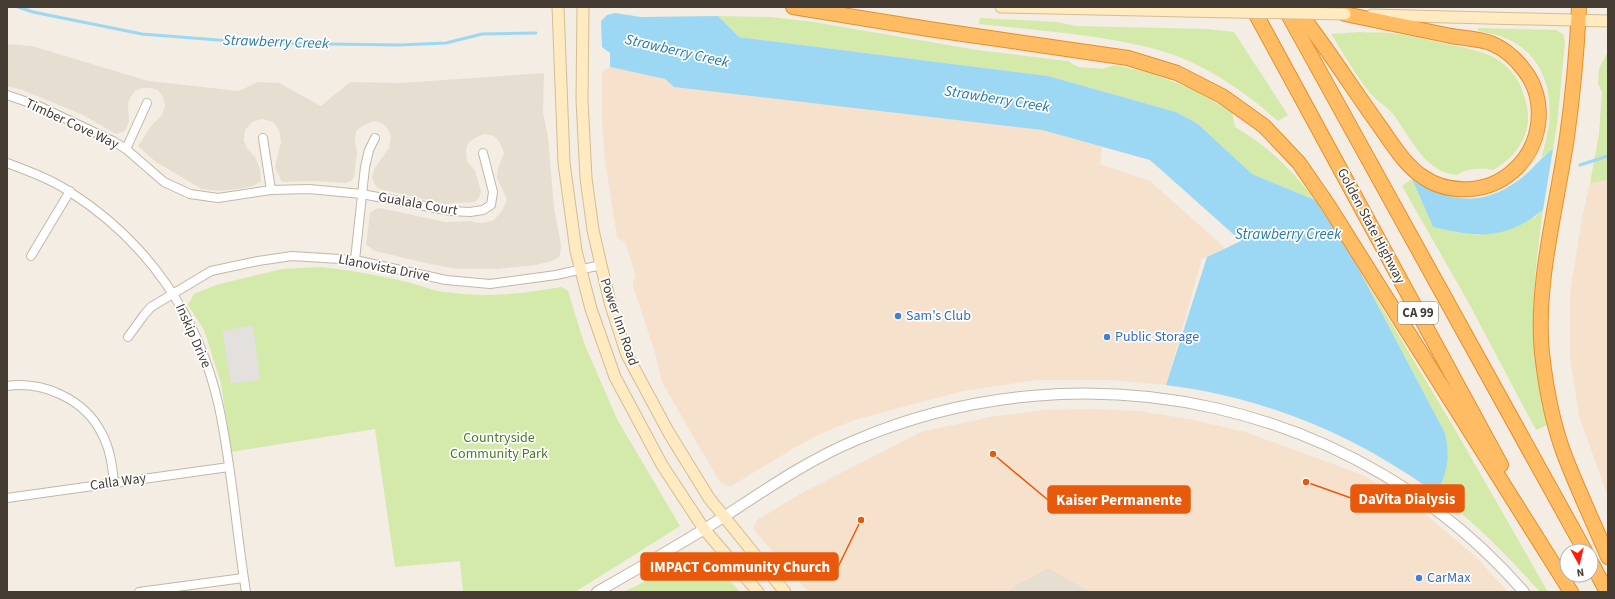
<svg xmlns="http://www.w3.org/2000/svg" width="1615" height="599" viewBox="0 0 1615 599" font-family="'Source Sans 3',sans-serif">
  <rect width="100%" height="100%" fill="#f3ede4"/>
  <!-- residential -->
  <g fill="#e7ded2">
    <polygon points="7,44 32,46 148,81 239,91 258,82 279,83 321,106 350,82 401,83 544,73 543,112 548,137 554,208 561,245 560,256 553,261 535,265 496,269 459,269 430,264 375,251 366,245 370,213 375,209 380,208 445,222 471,221 478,223 488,222 494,220 502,211 507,199 497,178 498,168 504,153 500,143 494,136 485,134 481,135 470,141 467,145 466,152 467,161 475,171 481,191 479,198 475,202 445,204 380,189 376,187 372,178 374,169 389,148 391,137 388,129 382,123 374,121 362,126 356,131 355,142 357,152 354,177 351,181 345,183 314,181 282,182 275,167 281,142 279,130 273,122 262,119 252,122 245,130 244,141 247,148 255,157 260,169 261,181 253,186 244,188 221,191 202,189 156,162 138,146 151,126 162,115 165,106 163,97 158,90 151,88 142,88 135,91 130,98 128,105 129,121 126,129 123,132 116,134 83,115 20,89 7,86"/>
    <polygon points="1048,568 1091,592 1007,592 1016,585"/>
  </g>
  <!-- commercial -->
  <g fill="#f6e1cd">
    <polygon points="610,67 665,79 674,87 1042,130 1102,147 1100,164 1150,181 1225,248 1202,259 1166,385 1112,380 1037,380 963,391 854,420 820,434 796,447 731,486 726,486 719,481 662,382 655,353 633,286 633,281 636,277 625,242 620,240 617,237 605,162 602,121 602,72"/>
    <polygon points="1608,180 1608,497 1579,416 1570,357 1570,293 1583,213 1590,183"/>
    <polygon points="1090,409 1139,411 1194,420 1245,432 1363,475 1418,508 1475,556 1508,592 1091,592 1048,568 1016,585 1007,592 808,592 753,529 757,520 800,494 921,432 990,417 1045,410"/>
  </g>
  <!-- green -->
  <g fill="#d3eaaa">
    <path d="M718 16 770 17 814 22 977 50 1068 61 1078 67 1103 69 1114 65 1151 73 1194 90 1232 112 1235 127C1268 146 1292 170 1315 200L1252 174 1198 124 1176 112 1048 76 739 37Z"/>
    <path d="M980 18 1057 22 1076 26 1207 29 1234 32 1288 115 1278 121C1241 88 1196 58 1147 47 1092 34 1035 30 979 24Z"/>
    <path d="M1478 28 1556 30 1563 34 1565 42 1557 125 1553 149 1541 158C1556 115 1555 62 1508 39 1499 35 1488 33 1478 31Z"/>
    <path d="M1360 32C1370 33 1381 32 1391 33 1411 35 1431 41 1451 45 1465 48 1482 51 1495 58 1499 60 1503 64 1507 67 1521 80 1527 99 1528 117 1529 139 1512 160 1493 170 1482 168 1466 168 1457 175 1423 172 1411 136 1392 113 1386 106 1377 101 1371 94 1356 76 1344 54 1331 34Z"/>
    <polygon points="1608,52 1608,180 1590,183 1599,134 1602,92 1598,84 1599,68"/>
    <path d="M1412 179 1433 227 1455 232 1478 235 1535 217 1543 210C1538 247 1533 284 1533 322 1533 357 1540 391 1547 425L1536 430 1466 298 1402 186Z"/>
    <path d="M1357 266 1453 426 1548 592H1540C1506 554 1469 516 1427 487L1441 484 1445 433Z"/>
    <path d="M320 267C350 270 378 275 407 282 420 285 433 291 445 292 486 298 521 294 561 287L568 291 584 343 617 419 680 526 575 592H463L460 561 395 567 375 429 231 452 221 383 204 330 188 305 194 294 216 285 282 269Z"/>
    <polygon points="690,553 702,553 710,559 740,592 624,592 648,580"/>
  </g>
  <!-- parking -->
  <polygon fill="#e3e0dd" points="253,325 260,380 231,384 222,331"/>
  <!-- water -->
  <g fill="#9cd8f3">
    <path d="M615 13 641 17 718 16 739 37 1048 76 1176 112 1198 124 1252 174 1315 200 1334 229 1357 266 1445 433C1449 453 1449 465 1441 484L1427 487C1348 432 1262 397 1166 385L1207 257 1241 241 1150 160 1042 130 674 87 665 79 610 67V53L602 47 601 21 607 15Z"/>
    <path d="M1553 149 1543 210C1505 240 1478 238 1433 227L1412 179C1447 202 1481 207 1516 182 1530 173 1539 159 1553 149Z"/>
  </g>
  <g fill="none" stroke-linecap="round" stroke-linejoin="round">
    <!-- stream -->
    <g stroke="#9cd8f3" stroke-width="3">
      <polyline points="18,7 33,12 142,34 256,43 399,45 446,43 482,34 536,33"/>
      <polyline points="1580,165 1608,156"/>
    </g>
    <defs>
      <g id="minor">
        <polyline points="7,95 39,106 113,141 126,149 164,182 190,194 218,198 271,190 309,189 362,194 451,211 470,212 483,210 491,205 493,192 483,153"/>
        <polyline points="263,138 271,190"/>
        <polyline points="126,149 147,103"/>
        <path d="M7 163C28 171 51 179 70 192 148 242 199 316 219 407 232 468 236 530 246 592"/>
        <polyline points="31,256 70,191"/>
        <polyline points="355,260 365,167 369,150 375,138"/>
        <polyline points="128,337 144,315 151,307 211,271 258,261 292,256 355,260 446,280 490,284 556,275 601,265"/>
        <path d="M7 386C43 381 84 399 101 432 110 448 112 464 114 482"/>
        <polyline points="7,498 229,467"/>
        <polyline points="139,592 243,578"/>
      </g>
      <path id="tertiary" d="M597 592C639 568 681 544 722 518 765 490 808 460 856 440 1087 342 1359 402 1524 592"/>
      <g id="secondary">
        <polyline points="558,7 564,163 576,251 591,309 615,377 662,465 704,529 758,592"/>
        <polyline points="583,7 582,100 586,178 593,230 601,265 611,306 627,355 669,433 709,498 785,592"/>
        <polyline points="1001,7 1185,11"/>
        <polyline points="1372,15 1608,21"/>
      </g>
      <g id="motorway">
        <polyline points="793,7 935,30 1128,58 1177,73 1222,96 1264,126 1299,163 1328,205 1571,592"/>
        <polyline points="1252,7 1501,465"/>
        <polyline points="1284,7 1585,551"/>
        <path d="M1295 7C1326 46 1352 88 1381 128 1393 145 1405 165 1423 177 1449 195 1488 193 1512 172 1542 147 1548 100 1524 70 1516 59 1506 50 1493 44 1482 39 1463 38 1451 36 1416 29 1380 21 1345 14"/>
        <path d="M1579 7C1577 50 1573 94 1567 137 1557 205 1535 285 1542 353 1546 389 1553 426 1566 459 1579 492 1594 524 1608 557"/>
        <polyline points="1591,562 1607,592"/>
      </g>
    </defs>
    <!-- minor casing -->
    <use href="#minor" stroke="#c2b7a9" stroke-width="10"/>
    <!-- tertiary casing -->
    <use href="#tertiary" stroke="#c2b7a9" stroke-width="12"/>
    <!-- secondary casing -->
    <use href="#secondary" stroke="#d5bd91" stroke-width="13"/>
    <!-- motorway casing -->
    <use href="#motorway" stroke="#e48f2c" stroke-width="16"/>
    <!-- minor -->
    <use href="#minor" stroke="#fff" stroke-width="8"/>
    <!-- tertiary -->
    <use href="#tertiary" stroke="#fff" stroke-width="10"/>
    <!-- secondary -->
    <use href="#secondary" stroke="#ffeac2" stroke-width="11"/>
    <!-- motorway -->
    <use href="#motorway" stroke="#ffbc63" stroke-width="14"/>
    <defs>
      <polyline id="secondary-bridge" points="1185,11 1345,14"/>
    </defs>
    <!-- secondary-bridge casing -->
    <use href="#secondary-bridge" stroke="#d5bd91" stroke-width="13" stroke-linecap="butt"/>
    <!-- secondary-bridge -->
    <use href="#secondary-bridge" stroke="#ffeac2" stroke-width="11"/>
  </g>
  <!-- markers -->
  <g fill="#3f7fe0" stroke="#fff" stroke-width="1.5">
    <circle cx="898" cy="316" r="4"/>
    <circle cx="1107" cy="337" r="4"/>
    <circle cx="1419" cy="578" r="4"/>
  </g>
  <g text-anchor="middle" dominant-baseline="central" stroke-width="3.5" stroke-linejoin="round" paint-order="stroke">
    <!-- shield labels -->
    <rect fill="#fff" stroke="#7d7771" stroke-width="1" x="1398" y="302" width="40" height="22" rx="3"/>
    <g font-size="13" font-weight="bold" fill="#453d34">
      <text x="1418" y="313">CA 99</text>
    </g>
    <!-- street labels -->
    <g font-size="14" fill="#453d34" stroke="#fff">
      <text transform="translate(72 124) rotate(25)">Timber Cove Way</text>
      <text transform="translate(418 204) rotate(10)">Gualala Court</text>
      <text transform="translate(1371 226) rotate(62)">Golden State Highway</text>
      <text transform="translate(384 268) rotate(11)">Llanovista Drive</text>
      <text transform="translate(619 322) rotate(71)">Power Inn Road</text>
      <text transform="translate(193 336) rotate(66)">Inskip Drive</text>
      <text transform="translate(118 482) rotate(-8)">Calla Way</text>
    </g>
    <!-- shop labels -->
    <g font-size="14" fill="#366cbe" stroke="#fff" text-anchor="start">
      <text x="906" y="316">Sam's Club</text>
      <text x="1115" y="337">Public Storage</text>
      <text x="1427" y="578">CarMax</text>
    </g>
    <!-- park labels -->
    <g font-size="14" fill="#4d7924" stroke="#fff">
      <text x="499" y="438">Countryside<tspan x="499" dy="16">Community Park</tspan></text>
    </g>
    <!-- water labels -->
    <g font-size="15" font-style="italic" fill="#267ba6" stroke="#fff">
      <text transform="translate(276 42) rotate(2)">Strawberry Creek</text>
      <text transform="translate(677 51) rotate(13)">Strawberry Creek</text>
      <text transform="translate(997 99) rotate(9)">Strawberry Creek</text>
      <text x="1288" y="234">Strawberry Creek</text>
    </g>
  </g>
  <!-- callouts -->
  <path fill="none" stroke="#e8590c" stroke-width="1.5" d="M1306 482L1351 498M993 454L1048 500M861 520L838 567"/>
  <g fill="#e8590c" stroke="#fff" stroke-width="1.5">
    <circle cx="1306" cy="482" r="4"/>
    <circle cx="993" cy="454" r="4"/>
    <circle cx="861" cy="520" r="4"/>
  </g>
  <g fill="#e8590c" stroke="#e8590c" stroke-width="1.5">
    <rect x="1351" y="485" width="113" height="27" rx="4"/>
    <rect x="1048" y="486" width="142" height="27" rx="4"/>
    <rect x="641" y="553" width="197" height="27" rx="4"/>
  </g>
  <g font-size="15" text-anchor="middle" font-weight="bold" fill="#fff">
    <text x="1407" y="504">DaVita Dialysis</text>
    <text x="1119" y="505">Kaiser Permanente</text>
    <text x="740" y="572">IMPACT Community Church</text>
  </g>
  <!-- border -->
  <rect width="1615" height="599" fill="none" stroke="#453d34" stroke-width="16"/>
  <!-- north arrow -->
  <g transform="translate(1579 563) rotate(172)"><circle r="19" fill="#ffffff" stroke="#b5b1ae"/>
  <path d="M0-3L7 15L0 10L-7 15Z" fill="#ff1c0f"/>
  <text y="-6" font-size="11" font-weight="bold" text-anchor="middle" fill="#453d34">N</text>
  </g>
</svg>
